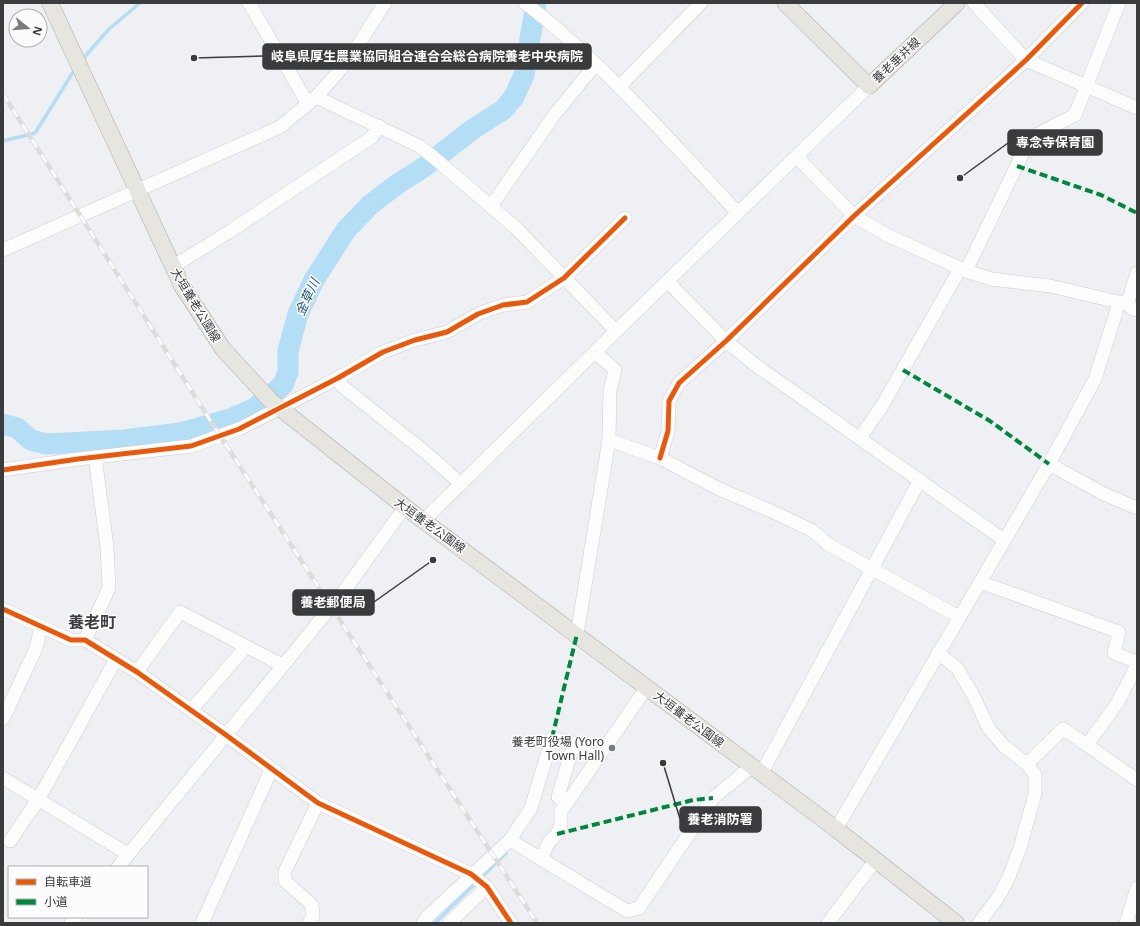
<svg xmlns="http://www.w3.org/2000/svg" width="1140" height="926" viewBox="0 0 1140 926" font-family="'Noto Sans','Noto Sans JP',sans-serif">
  <rect width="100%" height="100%" fill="#eff0f3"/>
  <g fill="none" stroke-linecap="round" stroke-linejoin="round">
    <!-- stream -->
    <g stroke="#b4def6" stroke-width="3.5">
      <polyline points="81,61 109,29 140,3"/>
      <polyline points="3,141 35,133 75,69"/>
      <polyline points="481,878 506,853"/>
      <polyline points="435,923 477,882"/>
    </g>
    <!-- river -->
    <polyline stroke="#b4def6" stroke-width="21" points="3,424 17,428 31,440 46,444 124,440 180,433 230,419 255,408 283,385 288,372 288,351 298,314 314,280 346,230 370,205 396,185 424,167 473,129 503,110 514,97 524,75 536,3"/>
    <defs>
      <g id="minor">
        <polyline points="249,3 308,104"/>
        <path d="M525 3C604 63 670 141 738 213"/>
        <polyline points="974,3 1026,60 1137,108"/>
        <polyline points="619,87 701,3"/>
        <polyline points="316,97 419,146 432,156 516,228 616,331"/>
        <polyline points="796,156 854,216 887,235 966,271 991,279 1050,286 1127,304 1133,309 1137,310"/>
        <polyline points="491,206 555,114 595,65"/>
        <polyline points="3,250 280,127 316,97 347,62 385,3"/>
        <polyline points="172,267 229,232 372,137 379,126"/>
        <polyline points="966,271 1030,138 1075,115 1119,3"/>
        <polyline points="667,281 726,341 754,364 1004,540"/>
        <polyline points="1127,304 1137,273"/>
        <polyline points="338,378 342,386 425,452 461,484"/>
        <polyline points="860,438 882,406 960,269"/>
        <polyline points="609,440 660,458 717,488 780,515 813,531 829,545 959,617"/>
        <polyline points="660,458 668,431 669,401 679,383 726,341 854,216 1026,60 1082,3"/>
        <polyline points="1049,464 1104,494 1137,508"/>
        <polyline points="3,470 78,459 191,446 239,429 338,378 383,352 415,340 447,332 478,314 503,305 527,302 564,278 625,218"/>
        <polyline points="424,520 616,331 869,86"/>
        <polyline points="980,582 1119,632 1114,653 1137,662"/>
        <polyline points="3,609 71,640 85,640 137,672 226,735 318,803 471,874 487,887 511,923"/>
        <polyline points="577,634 609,440 610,390 615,370 595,352"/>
        <polyline points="85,640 109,588 107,547 95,457"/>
        <polyline points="938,653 957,668 972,693 989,729 1005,747 1027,764 1035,775 1035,794 1020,848 1008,879 999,896 979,923"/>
        <polyline points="137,672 180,612 282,665"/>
        <polyline points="191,710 246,647"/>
        <polyline points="3,719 36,648 41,627"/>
        <polyline points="1087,745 1137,780"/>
        <polyline points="1027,764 1063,729 1087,745 1118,702 1137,665"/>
        <polyline points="761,774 920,480"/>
        <polyline points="3,778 128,854"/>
        <polyline points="567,803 647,687"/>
        <polyline points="836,829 1049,464 1095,379 1119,303"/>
        <polyline points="510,840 627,911 639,908 713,798 751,767"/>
        <polyline points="10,841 38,800 116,659"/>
        <polyline points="541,859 549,842 557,834 561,825 561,811 567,803 558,797 574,743"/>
        <polyline points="118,867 344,591 405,507"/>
        <polyline points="71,923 76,917"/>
        <polyline points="202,923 271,770"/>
        <polyline points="309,923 313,916 312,905 285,881 285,871 318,803"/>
        <polyline points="423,923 427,917 510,840 531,808 552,738 574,743 597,759"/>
        <polyline points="449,923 487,887"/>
        <polyline points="828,923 875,861"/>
        <polyline points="1126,923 1137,888"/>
      </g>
      <g id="major">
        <polyline points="50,3 182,286 223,349 271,401 405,507 836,829 956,923"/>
        <polyline points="785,3 869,86 957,3"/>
      </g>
    </defs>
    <!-- minor casing -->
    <use href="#minor" stroke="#cdced0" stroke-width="14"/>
    <!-- major casing -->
    <use href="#major" stroke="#acaaa2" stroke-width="17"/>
    <!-- minor -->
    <use href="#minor" stroke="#fdfdfd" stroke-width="13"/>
    <!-- major -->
    <use href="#major" stroke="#e7e5e0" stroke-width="16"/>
    <defs>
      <polyline id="rail" points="3,94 215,428 537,923"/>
    </defs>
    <!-- rail casing -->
    <use href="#rail" stroke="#dbdcdc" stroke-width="4.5"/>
    <!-- rail -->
    <use href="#rail" stroke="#fcfcfe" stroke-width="3" stroke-dasharray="9" stroke-linecap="butt"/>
    <!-- quiet -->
    <g stroke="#00873e" stroke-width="4" stroke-dasharray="8 4" stroke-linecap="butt">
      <polyline points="1017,166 1101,195 1137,213"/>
      <polyline points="903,370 990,421 1049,464"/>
      <polyline points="552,738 577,634"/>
      <polyline points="557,834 693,800 713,798"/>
    </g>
    <defs>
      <g id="cycleway">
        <polyline points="660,458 668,431 669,401 679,383 726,341 854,216 1026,60 1082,3"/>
        <polyline points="3,470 78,459 191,446 239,429 338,378 383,352 415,340 447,332 478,314 503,305 527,302 564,278 625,218"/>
        <polyline points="3,609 71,640 85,640 137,672 226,735 318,803 471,874 487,887 511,923"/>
      </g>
    </defs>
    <!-- cycleway casing -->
    <use href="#cycleway" stroke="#fcfcfe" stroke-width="8"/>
    <!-- cycleway -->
    <use href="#cycleway" stroke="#e8590c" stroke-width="5"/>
  </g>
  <!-- markers -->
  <circle fill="#797a7d" stroke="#fcfcfe" stroke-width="1.5" cx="612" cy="748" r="4"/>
  <g text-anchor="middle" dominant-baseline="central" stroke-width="3" stroke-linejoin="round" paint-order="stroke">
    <!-- street labels -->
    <g font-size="12" fill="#3a3b3d" stroke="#fcfcfe">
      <text transform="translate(896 60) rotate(-43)">養老垂井線</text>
      <text transform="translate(196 305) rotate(59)">大垣養老公園線</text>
      <text transform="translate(430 525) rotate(36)">大垣養老公園線</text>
      <text transform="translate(689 719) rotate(37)">大垣養老公園線</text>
    </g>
    <!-- poi labels -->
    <g font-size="12" fill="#3a3b3d" stroke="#fcfcfe" text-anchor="end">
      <text x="604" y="741">養老町役場 (Yoro<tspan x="604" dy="14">Town Hall)</tspan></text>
    </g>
    <!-- water labels -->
    <g font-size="13" font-style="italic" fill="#165470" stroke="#fcfcfe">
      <text transform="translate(307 297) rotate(-65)">金草川</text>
    </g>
    <!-- district labels -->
    <g font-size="16" font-weight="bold" fill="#3d3d41" stroke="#fcfcfe">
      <text x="92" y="622">養老町</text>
    </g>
  </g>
  <!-- callouts -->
  <path fill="none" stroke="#3a3b3d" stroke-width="1.5" d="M194 58L263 56M960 178L1008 143M433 560L374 602M663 763L680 819"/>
  <g fill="#3a3b3d" stroke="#fcfcfe" stroke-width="1.5">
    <circle cx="194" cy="58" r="4"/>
    <circle cx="960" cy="178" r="4"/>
    <circle cx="433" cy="560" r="4"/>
    <circle cx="663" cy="763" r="4"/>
  </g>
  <g fill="#3a3b3d" stroke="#3a3b3d" stroke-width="1.5">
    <rect x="263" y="44" width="328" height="25" rx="4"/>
    <rect x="1008" y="130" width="94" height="25" rx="4"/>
    <rect x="293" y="590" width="81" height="25" rx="4"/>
    <rect x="680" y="807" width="81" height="25" rx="4"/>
  </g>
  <g font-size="13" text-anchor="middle" font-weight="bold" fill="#fff">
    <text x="427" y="61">岐阜県厚生農業協同組合連合会総合病院養老中央病院</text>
    <text x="1055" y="147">専念寺保育園</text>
    <text x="333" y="607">養老郵便局</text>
    <text x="720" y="824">養老消防署</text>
  </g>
  <!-- border -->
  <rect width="1140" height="926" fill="none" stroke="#3a3b3d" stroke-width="8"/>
  <!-- legend -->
  <rect x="8" y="866" width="140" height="52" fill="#fcfcfe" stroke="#aeafb1"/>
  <rect x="16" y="879" width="20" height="6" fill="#e8590c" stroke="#aeafb1"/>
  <text x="44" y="886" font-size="12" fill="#3a3b3d">自転車道</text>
  <rect x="16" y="899" width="20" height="6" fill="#00873e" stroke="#aeafb1"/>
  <text x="44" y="906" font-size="12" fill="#3a3b3d">小道</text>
  <!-- north arrow -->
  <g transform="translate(28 28) rotate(107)"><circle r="19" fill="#fcfcfe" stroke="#aeafb1"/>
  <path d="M0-3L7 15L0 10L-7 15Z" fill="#797a7d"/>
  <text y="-6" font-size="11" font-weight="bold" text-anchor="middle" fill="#3a3b3d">N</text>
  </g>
</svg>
